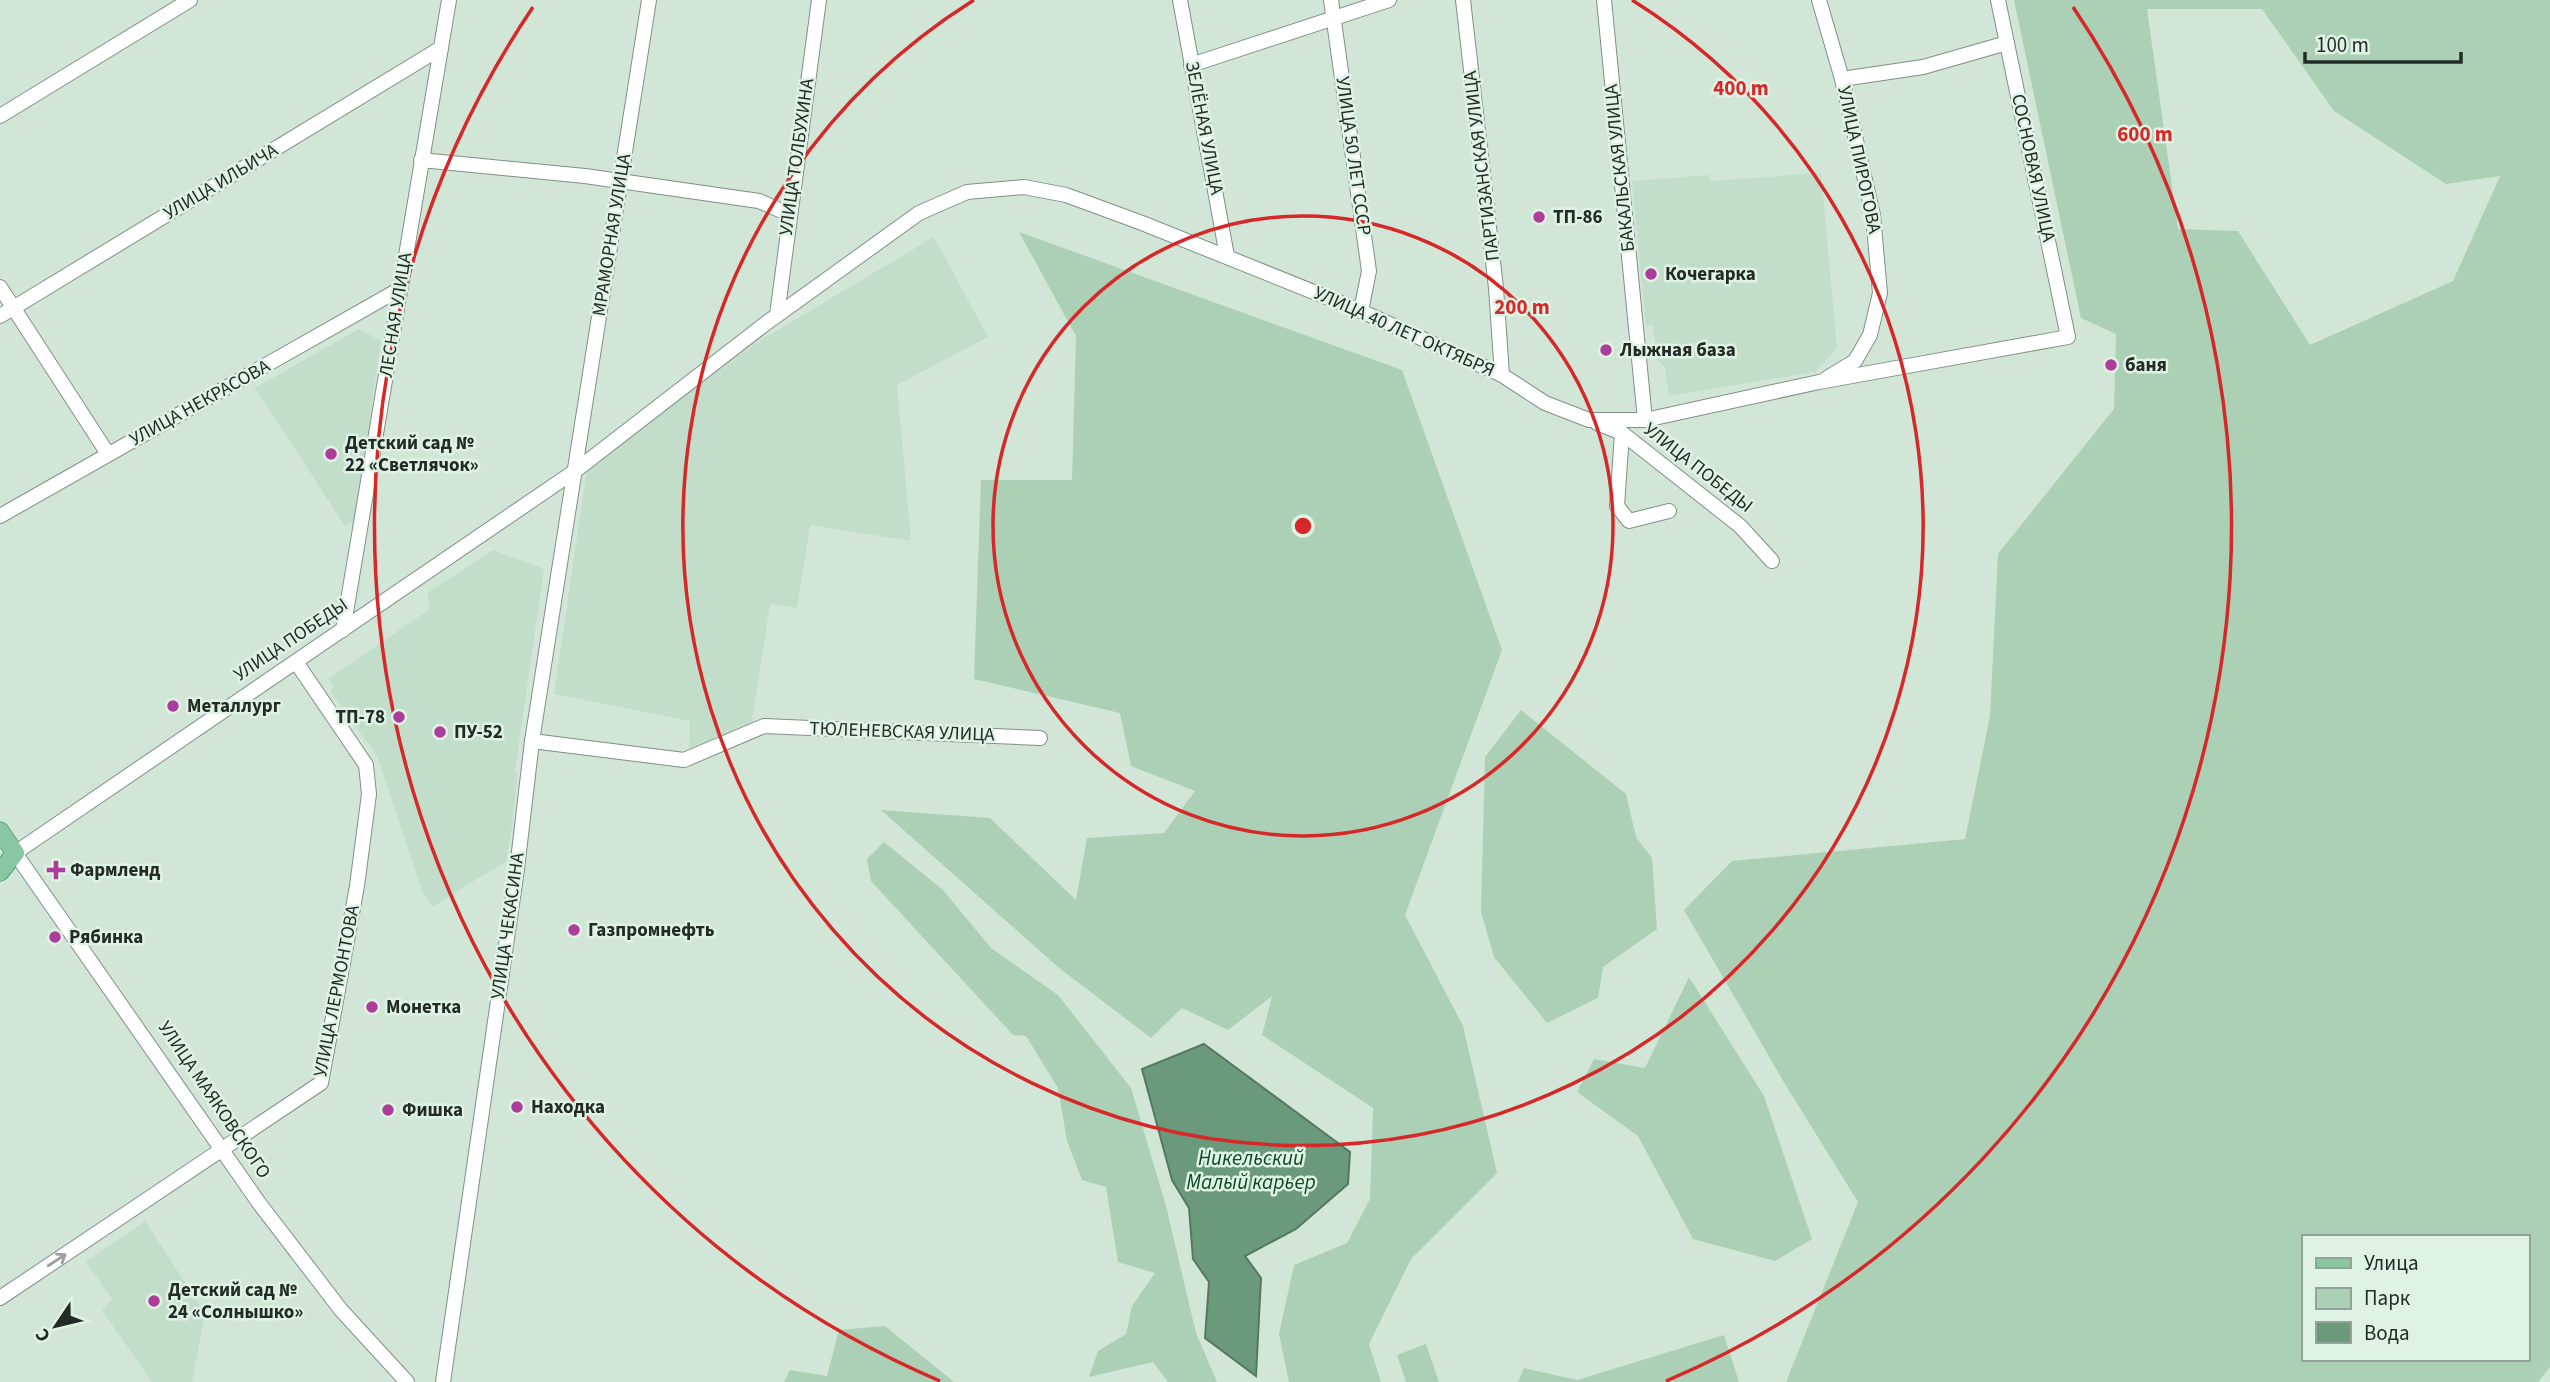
<svg xmlns="http://www.w3.org/2000/svg" width="2550" height="1382" viewBox="0 0 2550 1382" font-family="'Source Sans 3',sans-serif">
  <rect width="100%" height="100%" fill="#d2e6d8"/>
  <!-- built -->
  <g fill="#c2ddca">
    <polygon points="1821,173 1837,348 1815,372 1669,396 1665,367 1657,360 1653,325 1646,326 1632,181 1709,175 1710,181"/>
    <polygon points="934,237 988,337 897,385 911,541 810,525 797,608 770,604 751,728 689,752 690,721 554,694 587,469 756,343"/>
    <polygon points="359,329 381,341 355,520 345,526 255,388"/>
    <polygon points="493,550 544,569 515,771 518,772 511,833 506,861 432,907 422,891 377,756 331,693 333,685 328,679 430,609 427,593"/>
    <polygon points="145,1221 205,1313 192,1382 152,1382 102,1310 112,1299 86,1262"/>
  </g>
  <!-- green -->
  <g fill="#abd0b6" fill-rule="evenodd">
    <path d="M2014 0H2550V1367L2538 1382H1786L1858 1202 1785 1084 1684 910 1732 861 1965 839 1990 716 1998 554 2114 409 2116 334 2081 318ZM2147 9H2262L2334 111 2446 184 2500 176 2453 281 2310 345 2238 231 2178 229ZM2303 1237H2527V1359H2303Z"/>
    <polygon points="1019,232 1402,370 1502,650 1405,915 1463,1026 1497,1173 1411,1259 1369,1344 1381,1382 1289,1382 1279,1334 1294,1265 1347,1243 1370,1199 1373,1108 1262,1035 1272,996 1228,1030 1182,1008 1151,1038 1058,967 881,810 990,818 1076,900 1087,838 1164,833 1195,791 1131,766 1120,713 974,679 981,480 1072,480 1076,336"/>
    <polygon points="1521,710 1626,794 1636,837 1652,858 1657,929 1603,967 1598,998 1547,1023 1494,957 1481,912 1485,757"/>
    <polygon points="884,842 943,890 991,948 1058,995 1131,1088 1166,1206 1196,1333 1217,1382 1168,1382 1153,1362 1089,1377 1098,1351 1126,1334 1132,1306 1155,1273 1118,1262 1106,1187 1082,1180 1067,1141 1058,1088 1026,1036 1013,1035 871,881 867,859"/>
    <polygon points="1689,977 1764,1096 1812,1239 1775,1261 1693,1239 1638,1136 1577,1092 1594,1059 1645,1068"/>
    <polygon points="885,1326 954,1382 784,1382 790,1370 827,1376 839,1330"/>
    <polygon points="1724,1335 1739,1382 1518,1382 1524,1368 1577,1380"/>
    <polygon points="1426,1344 1439,1382 1406,1382 1397,1355"/>
  </g>
  <!-- water -->
  <polygon fill="#6b997b" stroke="#557862" stroke-width="2" points="1204,1044 1350,1152 1348,1184 1296,1229 1245,1256 1261,1278 1256,1376 1205,1338 1209,1282 1193,1259 1189,1208 1172,1180 1142,1069"/>
  <g fill="none" stroke-linecap="round" stroke-linejoin="round">
    <defs>
      <g id="minor">
        <polyline points="1180,0 1227,256"/>
        <polyline points="1331,0 1369,271 1361,311"/>
        <polyline points="1463,0 1496,288 1502,375"/>
        <polyline points="1604,0 1645,420"/>
        <polyline points="1819,0 1842,79 1873,215 1880,293 1870,335 1855,361 1827,378"/>
        <polyline points="1191,65 1389,0"/>
        <polyline points="1842,79 1923,67 2007,43"/>
        <polyline points="0,116 190,0"/>
        <polyline points="421,160 585,176 759,201 789,214"/>
        <polyline points="0,287 108,454"/>
        <polyline points="777,315 819,0"/>
        <polyline points="0,316 441,48"/>
        <polyline points="1597,423 1622,433 1740,526 1772,561"/>
        <polyline points="1622,433 1617,506 1629,521 1669,511"/>
        <polyline points="0,516 400,289"/>
        <polyline points="343,630 449,0"/>
        <polyline points="532,741 684,760 764,726 1040,738"/>
        <polyline points="0,1298 321,1083 357,886 369,794 366,765 296,662"/>
        <polyline points="407,1382 341,1310 259,1203 15,853 575,471 765,324 919,213 967,192 1024,187 1066,195 1142,223 1361,311 1502,375 1545,403 1589,420 1645,420 1819,382 2068,337 1998,0"/>
        <polyline points="443,1382 517,869 532,741 649,0"/>
      </g>
      <polyline id="major" points="0,831 15,853 0,872"/>
    </defs>
    <!-- minor casing -->
    <use href="#minor" stroke="#7e9184" stroke-width="16"/>
    <!-- major casing -->
    <use href="#major" stroke="#327850" stroke-width="19"/>
    <!-- minor -->
    <use href="#minor" stroke="#fff" stroke-width="14"/>
    <!-- major -->
    <use href="#major" stroke="#89c7a4" stroke-width="18"/>
  </g>
  <!-- one-way arrows -->
  <defs><path id="oneway-shaft" d="M-6 0H5M1.5-3L5.5 0L1.5 3" fill="none" stroke-width="1.6" stroke-linecap="round" stroke-linejoin="round" transform="scale(1.75)"/></defs>
  <use stroke="#9ca09d" href="#oneway-shaft" transform="translate(57 1260) rotate(-33)"/>
  <!-- distance rings -->
  <g fill="none" stroke="#d62828" stroke-width="3.5">
    <circle cx="1303" cy="526" r="310"/>
    <path d="M1632 0A620 620 0 1 1 974 0"/>
    <path d="M940 1381A929 929 0 0 1 533 7M2073 7A929 929 0 0 1 1666 1381"/>
  </g>
  <!-- markers -->
  <g fill="#ad3d9a" stroke="#dff3e5" stroke-width="2.5">
    <circle cx="1539" cy="217" r="7"/>
    <circle cx="1651" cy="274" r="7"/>
    <circle cx="1606" cy="350" r="7"/>
    <circle cx="2111" cy="365" r="7"/>
    <circle cx="331" cy="454" r="7"/>
    <circle cx="173" cy="706" r="7"/>
    <circle cx="399" cy="717" r="7"/>
    <circle cx="440" cy="732" r="7"/>
    <path d="M52.5 859.5h7v7h7v7h-7v7h-7v-7h-7v-7h7z"/>
    <circle cx="574" cy="930" r="7"/>
    <circle cx="55" cy="937" r="7"/>
    <circle cx="372" cy="1007" r="7"/>
    <circle cx="517" cy="1107" r="7"/>
    <circle cx="388" cy="1110" r="7"/>
    <circle cx="154" cy="1301" r="7"/>
  </g>
  <g text-anchor="middle" dominant-baseline="central" stroke-width="5" stroke-linejoin="round" paint-order="stroke">
    <!-- street labels -->
    <g font-size="19" fill="#232b26" stroke="#dff3e5">
      <text transform="translate(1204 128) rotate(79)">ЗЕЛЁНАЯ УЛИЦА</text>
      <text transform="translate(1353 156) rotate(82)">УЛИЦА 50 ЛЕТ СССР</text>
      <text transform="translate(797 157) rotate(-82)">УЛИЦА ТОЛБУХИНА</text>
      <text transform="translate(1859 160) rotate(78)">УЛИЦА ПИРОГОВА</text>
      <text transform="translate(1482 166) rotate(-97)">ПАРТИЗАНСКАЯ УЛИЦА</text>
      <text transform="translate(1620 168) rotate(-96)">БАКАЛЬСКАЯ УЛИЦА</text>
      <text transform="translate(2033 168) rotate(78)">СОСНОВАЯ УЛИЦА</text>
      <text transform="translate(221 182) rotate(-31)">УЛИЦА ИЛЬИЧА</text>
      <text transform="translate(612 235) rotate(-81)">МРАМОРНАЯ УЛИЦА</text>
      <text transform="translate(396 315) rotate(-81)">ЛЕСНАЯ УЛИЦА</text>
      <text transform="translate(1404 332) rotate(24)">УЛИЦА 40 ЛЕТ ОКТЯБРЯ</text>
      <text transform="translate(200 403) rotate(-29)">УЛИЦА НЕКРАСОВА</text>
      <text transform="translate(1698 468) rotate(38)">УЛИЦА ПОБЕДЫ</text>
      <text transform="translate(291 640) rotate(-34)">УЛИЦА ПОБЕДЫ</text>
      <text transform="translate(902 732) rotate(2)">ТЮЛЕНЕВСКАЯ УЛИЦА</text>
      <text transform="translate(508 926) rotate(-82)">УЛИЦА ЧЕКАСИНА</text>
      <text transform="translate(337 991) rotate(-79)">УЛИЦА ЛЕРМОНТОВА</text>
      <text transform="translate(214 1100) rotate(56)">УЛИЦА МАЯКОВСКОГО</text>
    </g>
    <!-- poi labels -->
    <g font-size="19" font-weight="bold" fill="#232b26" stroke="#dff3e5" text-anchor="start">
      <text x="1553" y="217">ТП-86</text>
      <text x="1665" y="274">Кочегарка</text>
      <text x="1620" y="350">Лыжная база</text>
      <text x="2125" y="365">баня</text>
      <text x="345" y="443">Детский сад №<tspan x="345" dy="22">22 «Светлячок»</tspan></text>
      <text x="187" y="706">Металлург</text>
      <text x="385" y="717" text-anchor="end">ТП-78</text>
      <text x="454" y="732">ПУ-52</text>
      <text x="70" y="870">Фармленд</text>
      <text x="588" y="930">Газпромнефть</text>
      <text x="69" y="937">Рябинка</text>
      <text x="386" y="1007">Монетка</text>
      <text x="531" y="1107">Находка</text>
      <text x="402" y="1110">Фишка</text>
      <text x="168" y="1290">Детский сад №<tspan x="168" dy="22">24 «Солнышко»</tspan></text>
    </g>
    <!-- water labels -->
    <g font-size="21" font-style="italic" fill="#0f4829" stroke="#dff3e5">
      <text x="1251" y="1158">Никельский<tspan x="1251" dy="24">Малый карьер</tspan></text>
    </g>
  </g>
  <circle cx="1303" cy="526" r="10" fill="#d62828" stroke="#dff3e5" stroke-width="3.5"/>
  <g font-size="21" text-anchor="middle" font-weight="bold" fill="#d62828" stroke="#dff3e5" stroke-width="5" stroke-linejoin="round" paint-order="stroke">
    <text x="1741" y="95">400 m</text>
    <text x="2145" y="141">600 m</text>
    <text x="1522" y="314">200 m</text>
  </g>
  <!-- legend -->
  <rect x="2302" y="1235" width="228" height="126" fill="#dff3e5" stroke="#94a399" stroke-width="2"/>
  <rect x="2316" y="1258" width="35" height="10" fill="#89c7a4" stroke="#94a399" stroke-width="2"/>
  <text x="2364" y="1270" font-size="21" fill="#232b26">Улица</text>
  <rect x="2316" y="1288" width="35" height="21" fill="#abd0b6" stroke="#94a399" stroke-width="2"/>
  <text x="2364" y="1305" font-size="21" fill="#232b26">Парк</text>
  <rect x="2316" y="1322" width="35" height="21" fill="#6b997b" stroke="#94a399" stroke-width="2"/>
  <text x="2364" y="1340" font-size="21" fill="#232b26">Вода</text>
  <!-- north arrow -->
  <g transform="translate(56 1326) rotate(235)" stroke="#dff3e5" stroke-width="5" paint-order="stroke">
  <path d="M0-5L12 26L0 18L-12 26Z" fill="#232b26"/>
  <text y="-10" font-size="19" font-weight="bold" text-anchor="middle" fill="#232b26">С</text>
  </g>
  <!-- scale -->
  <path d="M2305 52v10h156v-10" fill="none" stroke="#232b26" stroke-width="3.5"/>
  <text x="2316" y="52" font-size="21" fill="#232b26" stroke="#dff3e5" stroke-width="5" paint-order="stroke">100 m</text>
</svg>
